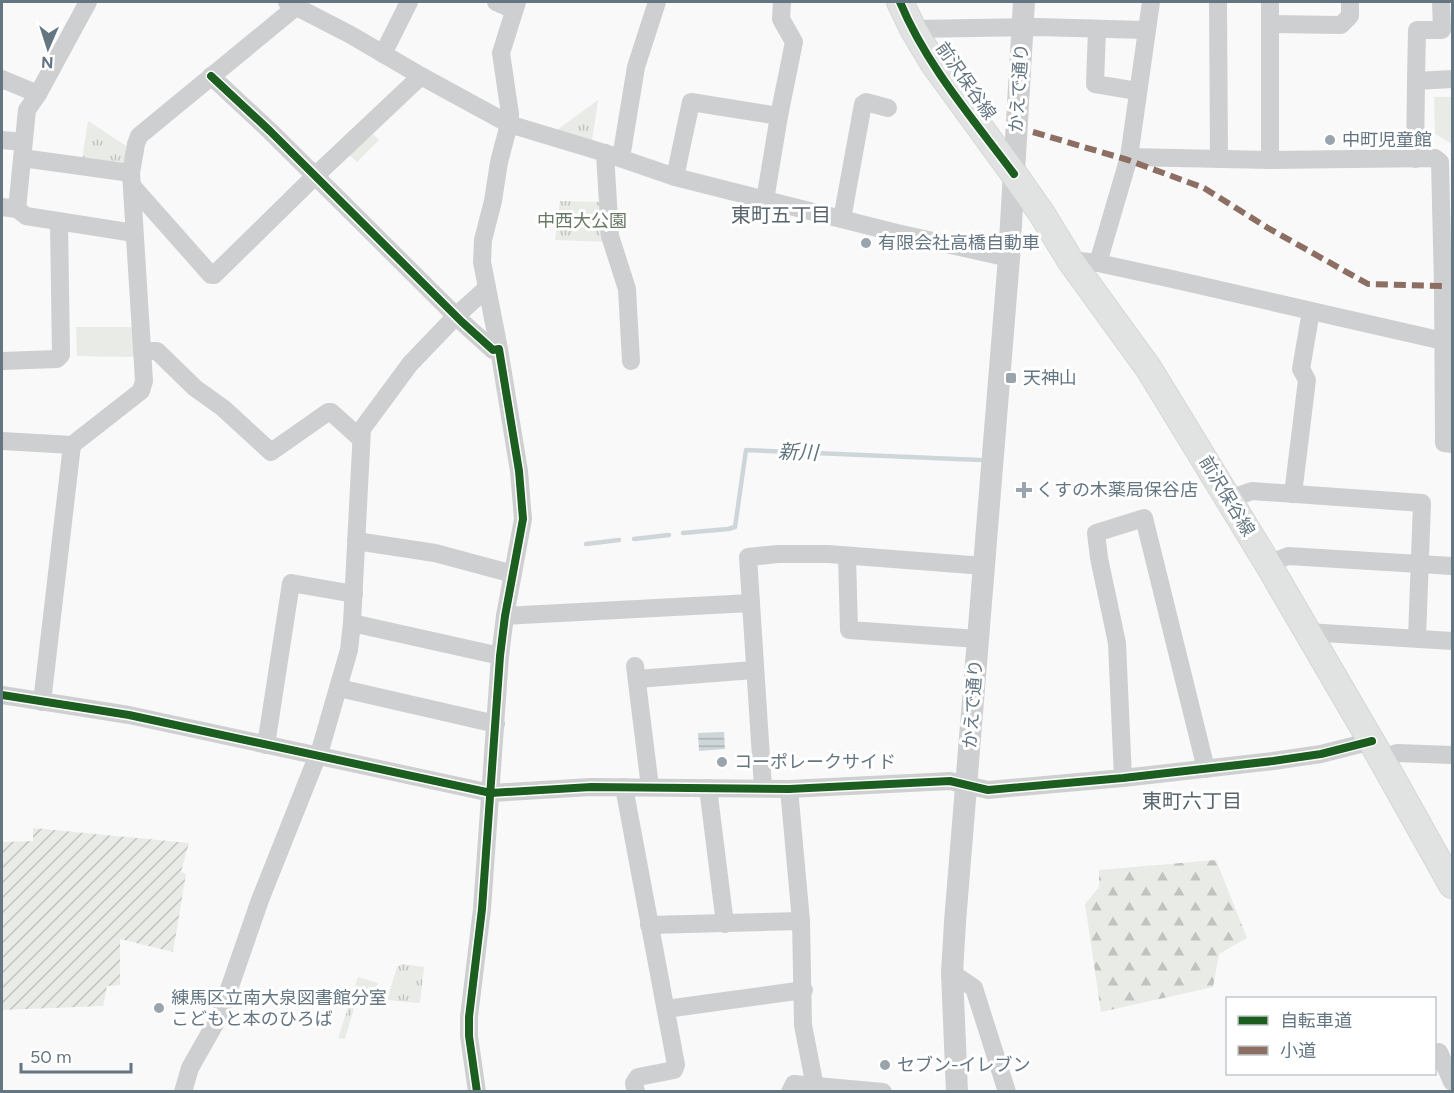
<svg xmlns="http://www.w3.org/2000/svg" width="1454" height="1093" viewBox="0 0 1454 1093" font-family="Figtree,'Noto Sans JP',sans-serif">
  <defs>
    <pattern id="grass-tufts" width="24" height="20" patternUnits="userSpaceOnUse" patternTransform="scale(1.5)"><rect width="24" height="20" fill="#e8ebe6"/><path d="M3 7l-1-3M5 7V3M7 7l1-3M15 17l-1-3M17 17v-4M19 17l1-3" fill="none" stroke="#c0c3c0"/></pattern>
    <pattern id="forest-firs" width="22" height="20" patternUnits="userSpaceOnUse" patternTransform="scale(1.5)"><rect width="22" height="20" fill="#e8ebe6"/><path d="M5 1l3.5 6h-7zM16 11l3.5 6h-7z" fill="#c0c3c0"/></pattern>
    <pattern id="garden-furrows" width="10" height="10" patternUnits="userSpaceOnUse" patternTransform="scale(1.5)"><rect width="10" height="10" fill="#e8ebe6"/><path d="M-1 1l2-2M0 10L10 0M9 11l2-2" fill="none" stroke="#c0c3c0"/></pattern>
    <pattern id="water-rules" width="6" height="5" patternUnits="userSpaceOnUse" patternTransform="scale(1.5)"><rect width="6" height="5" fill="#ced6d9"/><path d="M0 2.5h6" fill="none" stroke="#abb2b5"/></pattern>
  </defs>
  <rect width="100%" height="100%" fill="#f9f9f9"/>
  <!-- grass -->
  <g fill="url(#grass-tufts)">
    <polygon points="598,100 592,141 557,130"/>
    <polygon points="88,121 128,147 125,167 82,160"/>
    <polygon points="560,201 604,202 608,242 555,240"/>
    <polygon points="402,964 424,967 420,1003 387,1000 397,967"/>
    <polygon points="358,977 378,983 372,1002 357,997 345,1039 338,1038"/>
  </g>
  <!-- forest -->
  <g fill="url(#forest-firs)">
    <polygon points="373,134 379,140 357,162 348,154"/>
    <polygon points="1216,860 1247,938 1219,954 1213,987 1101,1012 1085,904 1099,887 1099,870"/>
  </g>
  <!-- garden -->
  <polygon fill="url(#garden-furrows)" points="33,828 189,843 181,872 186,874 173,952 120,939 120,985 107,986 103,1006 2,1010 2,842 33,841"/>
  <!-- pitch -->
  <g fill="#e8ebe6">
    <polygon points="1434,97 1452,97 1452,144 1435,134"/>
    <polygon points="76,327 133,327 133,357 77,356"/>
  </g>
  <!-- water -->
  <polygon fill="url(#water-rules)" points="724,732 725,749 699,751 698,733"/>
  <g fill="none" stroke-linecap="round" stroke-linejoin="round">
    <!-- stream -->
    <g stroke="#ced6d9" stroke-width="4.5">
      <polyline points="683,533 728,529 735,527 746,450 980,460"/>
      <polyline points="634,539 669,535"/>
      <polyline points="586,544 619,540"/>
    </g>
    <defs>
      <polyline id="secondary" points="900,2 913,29 934,64 1014,174 1042,214 1070,260 1149,369 1268,564 1377,751 1452,885"/>
    </defs>
    <!-- secondary casing -->
    <use href="#secondary" stroke="#d5d6d7" stroke-width="28"/>
    <!-- minor -->
    <g stroke="#cecfd0" stroke-width="18">
      <polyline points="287,2 351,35 421,76 509,124 605,153 675,177 897,233 1009,258"/>
      <polyline points="496,2 514,10"/>
      <polyline points="1218,2 1219,159"/>
      <polyline points="1270,24 1341,25 1350,16 1350,2"/>
      <polyline points="913,29 1038,27 1145,30"/>
      <polyline points="1097,29 1095,84 1137,91"/>
      <polyline points="383,54 409,2"/>
      <polyline points="211,76 270,131 462,322 493,350 499,349 519,471 523,519 505,616 500,656 482,909 469,1017 469,1036 477,1092"/>
      <polyline points="2,79 38,94"/>
      <polyline points="1416,81 1417,30 1442,30 1441,2"/>
      <polyline points="2,140 23,142"/>
      <polyline points="605,153 610,236 627,289 631,361"/>
      <polyline points="1129,157 1270,160 1435,158 1440,162 1443,286 1444,443 1452,444"/>
      <polyline points="22,158 131,173"/>
      <polyline points="621,158 636,67 657,2"/>
      <polyline points="1415,159 1416,81 1452,79"/>
      <polyline points="1270,160 1270,2"/>
      <polyline points="675,177 691,102 779,116"/>
      <polyline points="133,187 211,275 214,275 315,176 421,76"/>
      <polyline points="765,200 779,116 794,42 781,19 782,2"/>
      <polyline points="2,207 17,209 26,216 134,233"/>
      <polyline points="17,209 27,110 38,94 88,2"/>
      <polyline points="842,219 863,104 866,102 888,108"/>
      <polyline points="1070,260 1098,263 1172,279 1452,343"/>
      <polyline points="1098,263 1129,157 1151,2"/>
      <polyline points="499,349 482,262 483,240 493,201 499,162 509,124 510,114 501,53 517,2"/>
      <polyline points="142,351 157,351 195,388 223,408 271,452 328,412 331,412 361,439"/>
      <polyline points="2,361 57,359 61,355 59,222"/>
      <polyline points="2,441 72,445 42,702"/>
      <polyline points="72,445 141,391 144,381 131,173 136,144 139,136 297,6"/>
      <polyline points="1293,494 1307,380 1301,369 1311,311"/>
      <polyline points="1229,499 1252,491 1422,503 1417,638"/>
      <polyline points="356,541 435,553 513,574"/>
      <polyline points="847,556 849,630 978,639"/>
      <polyline points="1268,564 1288,556 1452,566"/>
      <polyline points="505,616 751,603"/>
      <polyline points="352,623 500,656"/>
      <polyline points="1307,632 1452,641"/>
      <polyline points="635,666 650,787"/>
      <polyline points="637,679 754,670"/>
      <polyline points="339,688 496,724"/>
      <polyline points="2,695 129,715 491,793 591,787 789,789 950,781 988,790 1123,778 1273,761 1321,754 1372,741"/>
      <polyline points="266,745 291,583 354,594"/>
      <polyline points="1382,758 1397,753 1452,755"/>
      <polyline points="1123,778 1117,643 1099,558 1096,533 1144,518 1206,769"/>
      <polyline points="624,787 676,1065 674,1070 638,1077 634,1083 636,1092"/>
      <polyline points="708,788 725,924"/>
      <polyline points="763,788 748,557 778,554 828,554 984,566"/>
      <polyline points="789,789 801,921 803,1025 815,1087"/>
      <polyline points="649,925 801,921"/>
      <polyline points="952,973 974,988 1007,1092"/>
      <polyline points="666,1009 804,990"/>
      <polyline points="1439,1052 1452,1082"/>
      <polyline points="183,1092 190,1068 220,1015 260,900 321,747 349,650 352,623 362,429 410,364 456,316 487,288"/>
      <polyline points="790,1092 794,1084 883,1092"/>
    </g>
    <!-- tertiary -->
    <polyline stroke="#cecfd0" stroke-width="22" points="957,1092 952,973 955,922 1009,258 1024,2"/>
    <!-- secondary -->
    <use href="#secondary" stroke="#e1e2e2" stroke-width="26"/>
    <!-- quiet -->
    <polyline stroke="#8d6e63" stroke-width="6" stroke-dasharray="12 6" stroke-linecap="butt" points="1033,132 1128,160 1204,188 1268,228 1368,284 1443,286"/>
    <defs>
      <g id="cycleway">
        <path d="M900 2C926 65 973 119 1014 174"/>
        <polyline points="211,76 270,131 462,322 493,350 499,349 519,471 523,519 505,616 500,656 482,909 469,1017 469,1036 477,1092"/>
        <polyline points="2,695 129,715 491,793 591,787 789,789 950,781 988,790 1123,778 1273,761 1321,754 1372,741"/>
      </g>
    </defs>
    <!-- cycleway casing -->
    <use href="#cycleway" stroke="#fff" stroke-width="11"/>
    <!-- cycleway -->
    <use href="#cycleway" stroke="#1b5e20" stroke-width="8"/>
  </g>
  <!-- markers -->
  <g fill="#99a4ac" stroke="#fff" stroke-width="2">
    <circle cx="1330" cy="140" r="6"/>
    <circle cx="866" cy="243" r="6"/>
    <rect x="1005" y="372" width="12" height="12" rx="3"/>
    <path d="M1021 481h6v6h6v6h-6v6h-6v-6h-6v-6h6z"/>
    <circle cx="722" cy="762" r="6"/>
    <circle cx="159" cy="1008" r="6"/>
    <circle cx="885" cy="1065" r="6"/>
  </g>
  <g text-anchor="middle" dominant-baseline="central" stroke-width="6" stroke-linejoin="round" paint-order="stroke">
    <!-- street labels -->
    <g font-size="18" fill="#657683" stroke="#fff">
      <text transform="translate(966 81) rotate(55)">前沢保谷線</text>
      <text transform="translate(1019 88) rotate(-86)">かえで通り</text>
      <text transform="translate(1227 496) rotate(59)">前沢保谷線</text>
      <text transform="translate(973 704) rotate(-86)">かえで通り</text>
    </g>
    <!-- poi labels -->
    <g font-size="18" fill="#657683" stroke="#fff" text-anchor="start">
      <text x="1342" y="140">中町児童館</text>
      <text x="878" y="243">有限会社高橋自動車</text>
      <text x="1023" y="378">天神山</text>
      <text x="1036" y="490">くすの木薬局保谷店</text>
      <text x="734" y="762">コーポレークサイド</text>
      <text x="171" y="998">練馬区立南大泉図書館分室<tspan x="171" dy="21">こどもと本のひろば</tspan></text>
      <text x="897" y="1065">セブン-イレブン</text>
    </g>
    <!-- park labels -->
    <g font-size="18" fill="#687a64" stroke="#fff">
      <text x="582" y="221">中西大公園</text>
    </g>
    <!-- neighbourhood labels -->
    <g font-size="20" fill="#57646e" stroke="#fff">
      <text x="781" y="215">東町五丁目</text>
      <text x="1192" y="801">東町六丁目</text>
    </g>
    <!-- water labels -->
    <g font-size="20" font-style="italic" fill="#60757c" stroke="#fff">
      <text transform="translate(798 452) rotate(2)">新川</text>
    </g>
  </g>
  <!-- border -->
  <rect width="1454" height="1093" fill="none" stroke="#657683" stroke-width="6"/>
  <!-- legend -->
  <rect x="1226" y="997" width="210" height="78" fill="#ffffff" stroke="#c1c8cd" stroke-width="1.5"/>
  <rect x="1238" y="1016" width="30" height="9" fill="#1b5e20" stroke="#c1c8cd" stroke-width="1.5"/>
  <text x="1280" y="1027" font-size="18" fill="#657683">自転車道</text>
  <rect x="1238" y="1046" width="30" height="9" fill="#8d6e63" stroke="#c1c8cd" stroke-width="1.5"/>
  <text x="1280" y="1057" font-size="18" fill="#657683">小道</text>
  <!-- north arrow -->
  <g transform="translate(48 48) rotate(183)" stroke="#ffffff" stroke-width="4.5" paint-order="stroke">
  <path d="M0-4.5L10 22L0 15L-10 22Z" fill="#657683"/>
  <text y="-9" font-size="16" font-weight="bold" text-anchor="middle" fill="#657683">N</text>
  </g>
  <!-- scale -->
  <path d="M21 1063v9h110v-9" fill="none" stroke="#657683" stroke-width="3"/>
  <text x="30" y="1063" font-size="18" fill="#657683" stroke="#ffffff" stroke-width="4.5" paint-order="stroke">50 m</text>
</svg>
